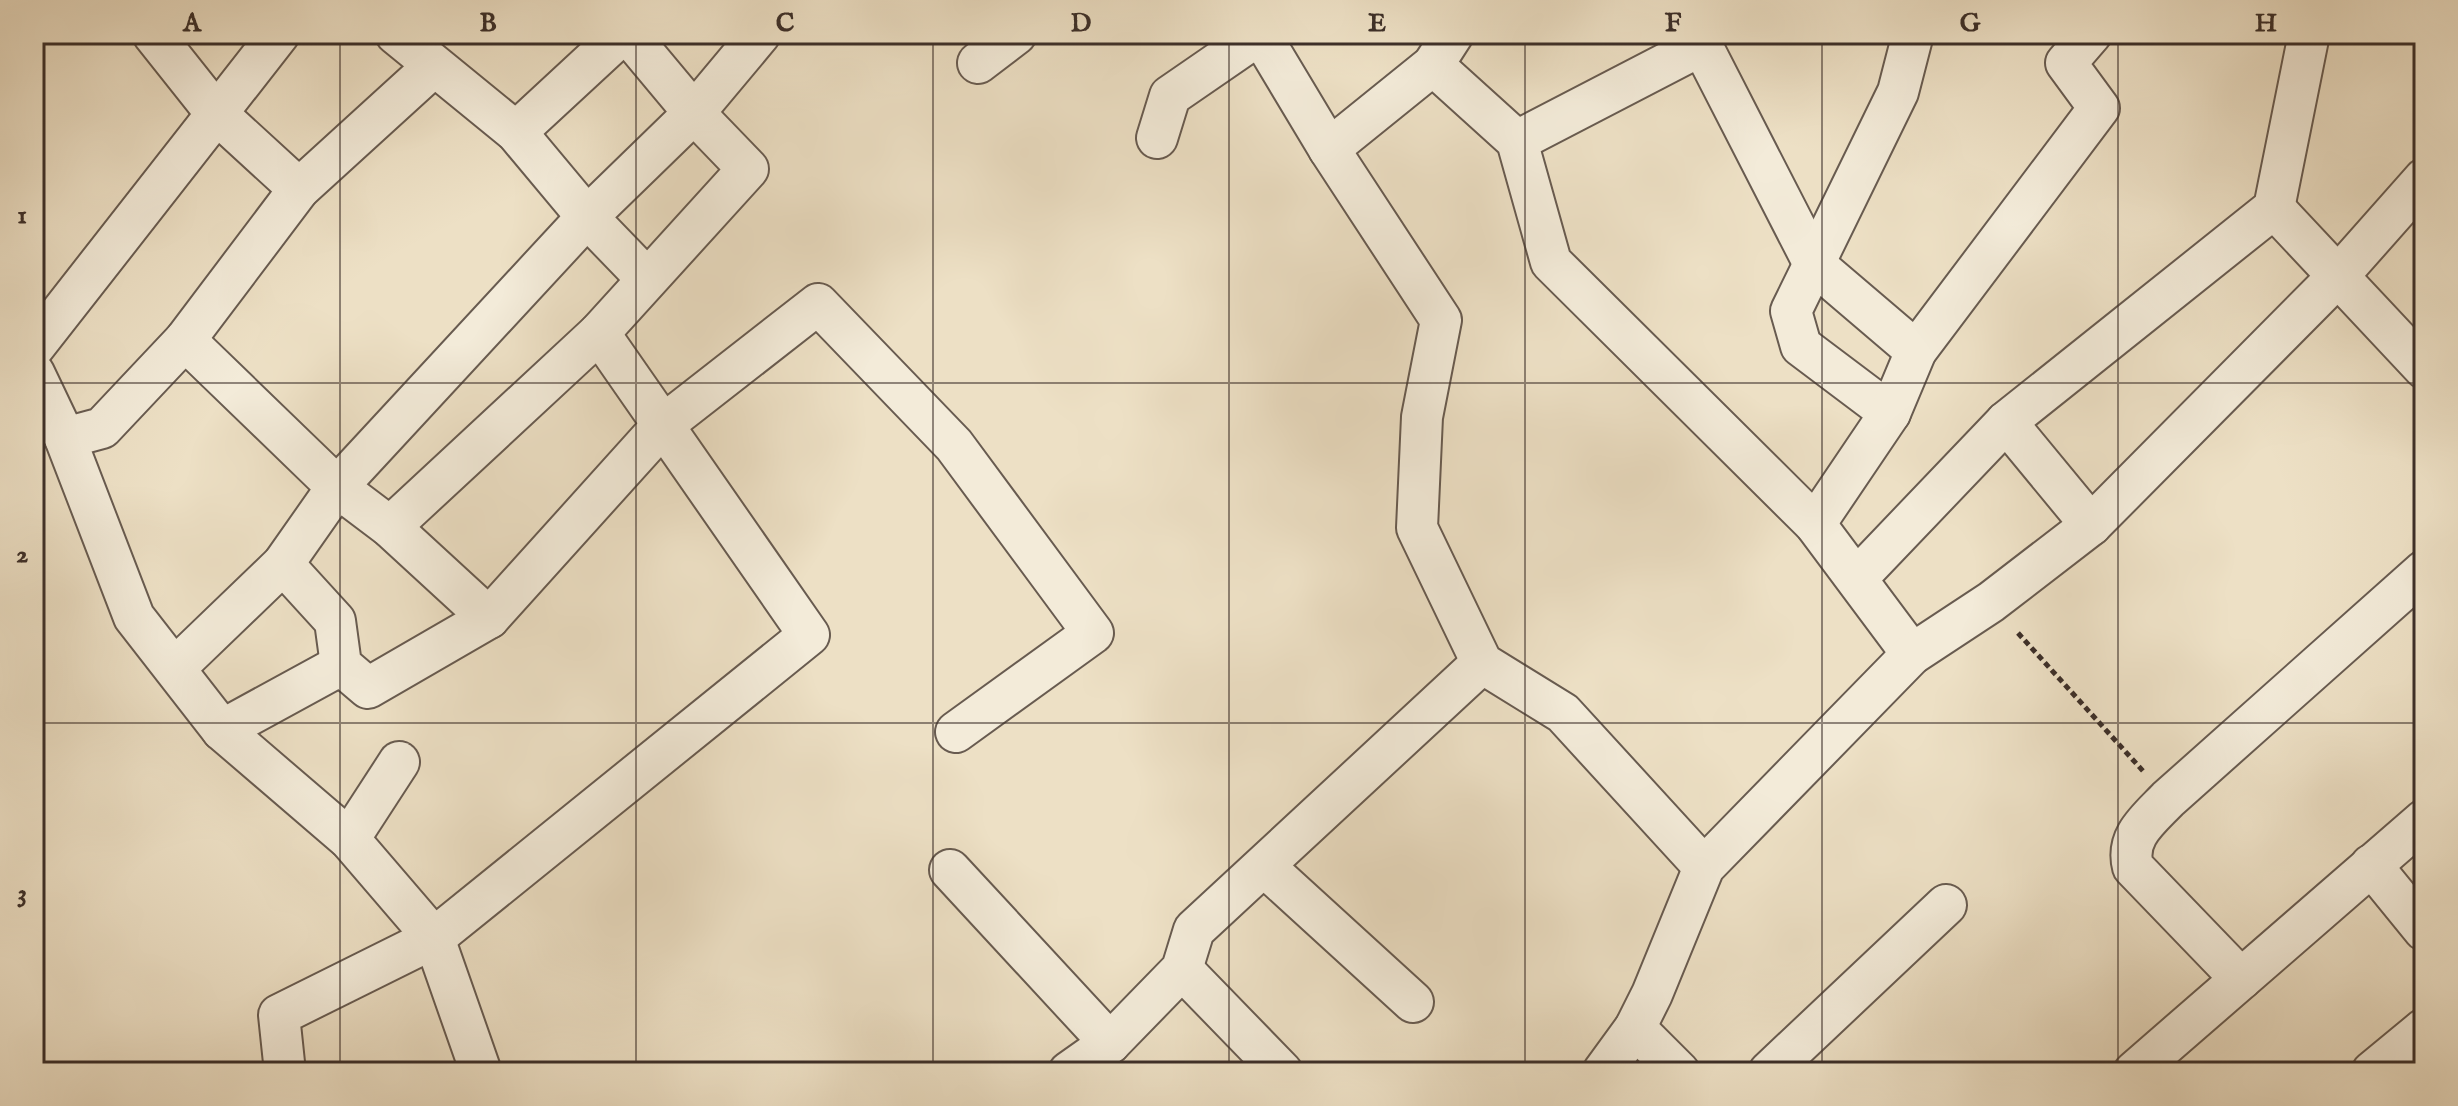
<svg xmlns="http://www.w3.org/2000/svg" width="2458" height="1106" viewBox="0 0 2458 1106" font-family="'IM FELL English',serif">
  <rect width="100%" height="100%" fill="#ede0c5"/>
  <filter id="stains"><feTurbulence type="fractalNoise" baseFrequency=".0025" numOctaves="4"/><feColorMatrix values="0 0 0 0 .2 0 0 0 0 .09 0 0 0 0 .02 0 0 0 .5 -.17"/></filter>
  <radialGradient id="worn" r=".72"><stop offset=".6" stop-color="#630" stop-opacity="0"/><stop offset="1" stop-color="#630" stop-opacity=".3"/></radialGradient>
  <g fill="none" stroke-linecap="round" stroke-linejoin="round">
    <defs>
      <g id="street">
        <polyline points="153,34 215,112 299,189"/>
        <polyline points="396,34 516,132 587,217 647,279"/>
        <polyline points="1260,34 1329,149 1441,320 1422,417 1417,528 1482,663 1563,713 1704,867"/>
        <polyline points="1696,34 1814,264 1916,351"/>
        <polyline points="978,63 1016,34"/>
        <polyline points="1433,65 1517,141 1551,262 1815,524 1912,654"/>
        <polyline points="516,132 622,34"/>
        <polyline points="1157,138 1170,96 1260,34"/>
        <polyline points="1517,141 1702,45"/>
        <polyline points="1329,149 1433,65 1453,34"/>
        <polyline points="2274,208 2424,368"/>
        <polyline points="185,340 337,487 390,527 489,618"/>
        <polyline points="34,347 279,34"/>
        <polyline points="34,373 65,438 134,617 222,730 349,839 434,938 481,1072"/>
        <polyline points="1890,413 1801,346 1791,311 1898,92 1913,34"/>
        <polyline points="2006,422 2091,525"/>
        <polyline points="65,438 102,428 185,340 299,189 434,66"/>
        <polyline points="1815,524 1890,413 1916,351 2099,108 2066,63 2091,34"/>
        <polyline points="390,527 599,333 748,169 694,113 628,34"/>
        <polyline points="283,564 335,621 341,665 368,688 489,618 663,425 818,304 954,445 1093,633 956,732"/>
        <polyline points="1857,578 2006,422 2274,208 2309,34"/>
        <polyline points="176,667 283,564 337,487 587,217 694,113 760,34"/>
        <polyline points="222,730 341,665"/>
        <polyline points="349,839 399,762"/>
        <polyline points="2371,865 2424,930"/>
        <polyline points="1264,866 1413,1002"/>
        <polyline points="950,870 1110,1043"/>
        <polyline points="1182,969 1282,1072"/>
        <path d="M2241 979 2133 867C2125 837 2148 820 2168 799L2424 571"/>
        <polyline points="1635,1028 1679,1072"/>
        <polyline points="285,1072 279,1015 434,938 809,635 599,333"/>
        <polyline points="1069,1072 1110,1043 1182,969 1194,930 1482,663"/>
        <polyline points="1603,1072 1635,1028 1652,994 1704,867 1912,654 1991,602 2091,525 2339,275 2424,179"/>
        <polyline points="1769,1072 1946,905"/>
        <polyline points="2134,1072 2424,820"/>
        <polyline points="2372,1072 2424,1029"/>
      </g>
    </defs>
    <!-- street casing -->
    <use href="#street" stroke="#685b50" stroke-width="44"/>
    <!-- path -->
    <polyline stroke="#3c2f29" stroke-width="5" stroke-dasharray="6 4" stroke-linecap="butt" points="2018,633 2143,771"/>
    <!-- street -->
    <use href="#street" stroke="#f3ebd9" stroke-width="40"/>
  </g>
  <!-- grid -->
  <path fill="none" stroke="#3c2f29" stroke-width="2" stroke-opacity="0.55" d="M340 34V1072M636 34V1072M933 34V1072M1229 34V1072M1525 34V1072M1822 34V1072M2118 34V1072M34 383H2424M34 723H2424"/>
  <!-- margin -->
  <rect width="2458" height="1106" fill="none" stroke="#ede0c5" stroke-width="88"/>
  <rect x="44" y="44" width="2370" height="1018" fill="none" stroke="#3c2f29" stroke-width="3"/>
  <g font-size="26" text-anchor="middle" font-weight="bold" fill="#3c2f29">
    <text x="192" y="31">A</text>
    <text x="488" y="31">B</text>
    <text x="785" y="31">C</text>
    <text x="1081" y="31">D</text>
    <text x="1377" y="31">E</text>
    <text x="1673" y="31">F</text>
    <text x="1970" y="31">G</text>
    <text x="2266" y="31">H</text>
    <text x="22" y="223">1</text>
    <text x="22" y="562">2</text>
    <text x="22" y="901">3</text>
  </g>
  <rect width="100%" height="100%" filter="url(#stains)"/>
  <rect width="100%" height="100%" fill="url(#worn)"/>
</svg>
